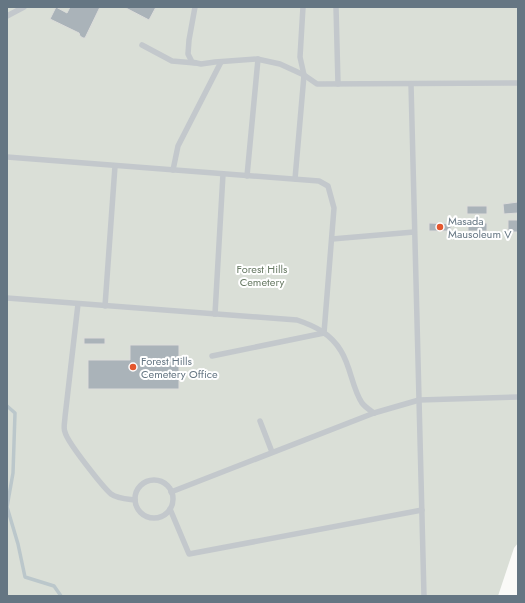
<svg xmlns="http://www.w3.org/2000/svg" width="525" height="603" viewBox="0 0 525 603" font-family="Jost,sans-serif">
  <rect width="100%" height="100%" fill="#fafaf8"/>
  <!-- green -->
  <polygon fill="#dadfd7" points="7,7 518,7 518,543 514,548 498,596 7,596"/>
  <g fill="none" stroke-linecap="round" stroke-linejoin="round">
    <!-- stream -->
    <polyline stroke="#bbc7cb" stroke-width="3.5" points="7,406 15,413 13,473 7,507 18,544 25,577 54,586 61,596"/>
  </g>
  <!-- building -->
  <g fill="#aab3b9" stroke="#dcdcda">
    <polygon points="56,7 67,13 70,7 100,7 85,38 83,38 80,36 79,33 50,19"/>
    <polygon points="124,7 156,7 149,20"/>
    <polygon points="518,202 518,213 504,214 503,204"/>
    <rect x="467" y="206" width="20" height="8"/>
    <rect x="508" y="220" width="10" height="12"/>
    <polygon points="429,223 451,224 451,231 429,231"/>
    <rect x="468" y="223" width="19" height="8"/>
    <rect x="84" y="338" width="21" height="6"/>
    <polygon points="130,345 179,345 179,389 88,389 88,360 130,360"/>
  </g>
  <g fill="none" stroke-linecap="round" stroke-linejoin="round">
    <!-- service -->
    <g stroke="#c3c8cc" stroke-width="5.5">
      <polyline points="195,7 189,40 188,54 192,62 201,64 215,62 257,59 280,64 304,75 295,179"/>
      <polyline points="303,7 300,57 304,75 317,84 518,83"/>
      <polyline points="336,7 338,84"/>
      <polyline points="7,16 24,7"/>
      <polyline points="142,45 172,61 195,63"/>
      <polyline points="411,84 424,596"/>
      <polyline points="7,157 319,181 328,186 334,208 324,333 212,356"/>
      <polyline points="173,170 178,146 221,62"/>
      <polyline points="247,176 258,59"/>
      <polyline points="332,239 414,232"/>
      <path d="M7 298 297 320C315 326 331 334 341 351 351 367 352 388 362 403 365 407 370 410 374 413"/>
      <path d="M78 304 65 417C65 421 63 428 65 432 67 442 103 487 111 494 118 499 127 499 135 500"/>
      <polyline points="105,306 115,166"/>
      <polyline points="215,314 223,174"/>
      <polyline points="260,421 272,452"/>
      <circle cx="154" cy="499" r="19"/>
      <polyline points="171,492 374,413 419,400 518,397"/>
      <polyline points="170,509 189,554 422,510"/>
    </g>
  </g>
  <!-- markers -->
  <g fill="#e4572e" stroke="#fff" stroke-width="1.5">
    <circle cx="440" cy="227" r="4"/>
    <circle cx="133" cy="367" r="4"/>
  </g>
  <g text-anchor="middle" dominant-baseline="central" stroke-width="4" stroke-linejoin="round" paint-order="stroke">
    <!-- poi labels -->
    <g font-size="11" fill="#657683" stroke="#fff" text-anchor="start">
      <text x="448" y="221">Masada<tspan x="448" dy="13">Mausoleum V</tspan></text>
      <text x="141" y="361">Forest Hills<tspan x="141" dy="13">Cemetery Office</tspan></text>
    </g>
    <!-- park labels -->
    <g font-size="11" fill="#687a64" stroke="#fff">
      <text x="262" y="269">Forest Hills<tspan x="262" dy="13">Cemetery</tspan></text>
    </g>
  </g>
  <!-- border -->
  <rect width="525" height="603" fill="none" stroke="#657683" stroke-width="16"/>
</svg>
